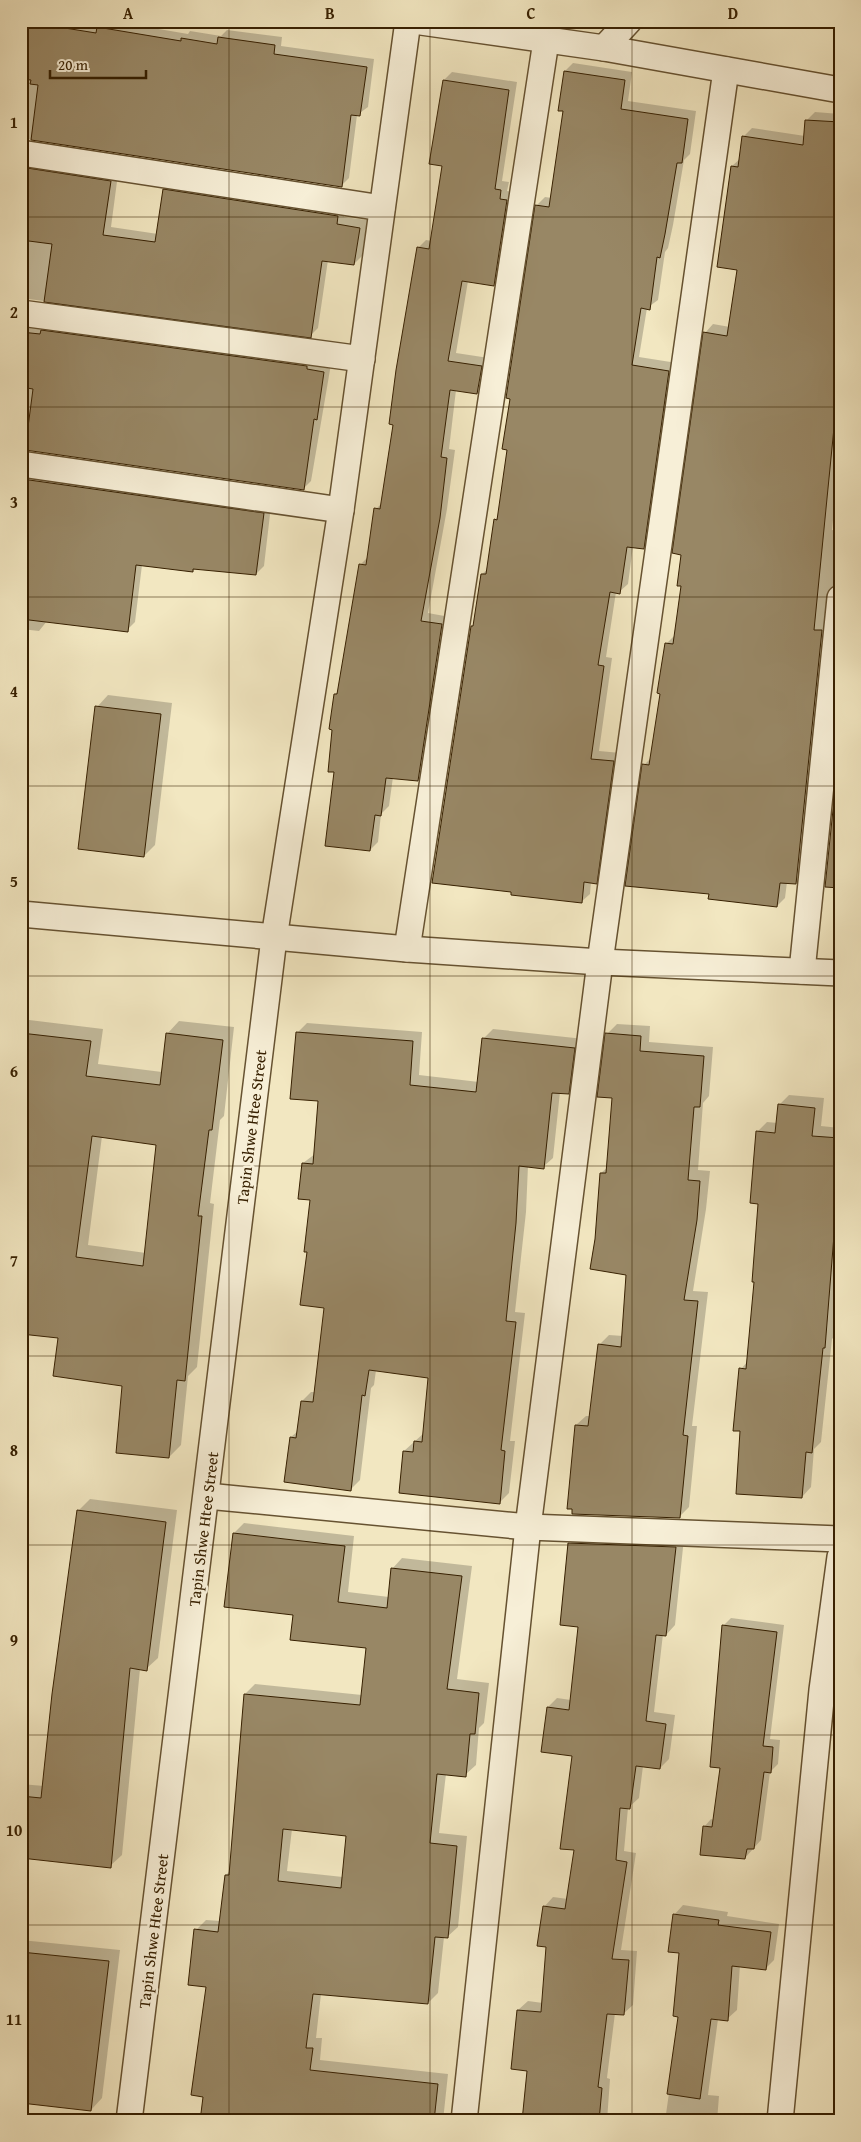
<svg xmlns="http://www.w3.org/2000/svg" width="861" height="2142" viewBox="0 0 861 2142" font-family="'Gentium Book Plus',serif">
  <rect width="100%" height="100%" fill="#f2e7c1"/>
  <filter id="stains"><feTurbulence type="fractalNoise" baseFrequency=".004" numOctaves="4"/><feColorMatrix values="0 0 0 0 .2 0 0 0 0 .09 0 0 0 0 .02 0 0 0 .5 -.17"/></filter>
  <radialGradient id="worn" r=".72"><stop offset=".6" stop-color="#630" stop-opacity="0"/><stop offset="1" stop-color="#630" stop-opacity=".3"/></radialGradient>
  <!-- shadow -->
  <g fill="#0003" fill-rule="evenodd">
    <polygon points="21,21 79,21 101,25 105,21 112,21 188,34 190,31 221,36 227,30 282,37 281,46 374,59 368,107 357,115 349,178 341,186 21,138"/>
    <polygon points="573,63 632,72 628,101 696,111 690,154 684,160 673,225 668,248 665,252 658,300 647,308 639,357 677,363 652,539 643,548 633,546 628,584 619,592 616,592 606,657 612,658 599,751 621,753 604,874 596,882 591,882 590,894 581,902 472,626 475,624 482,574 488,569 495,520 499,516 537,205 545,197 552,198 565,110 565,71"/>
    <polygon points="452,72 517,82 502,181 509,182 507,191 515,192 502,277 493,285 468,281 456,353 489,358 485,385 477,393 456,390 449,449 455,450 447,509 428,613 450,617 426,772 418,780 393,777 389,806 381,814 378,842 370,850 336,771 335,694 339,691 360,565 368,557 376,509 383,502 418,248 426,240 432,241 444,165 444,80"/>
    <polygon points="815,112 840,114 840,471 838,471 832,530 840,531 840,583 834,587 804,875 796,883 787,882 785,898 777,906 710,893 644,765 652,757 662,693 666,644 675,635 683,585 705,333 713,324 730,327 738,269 719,266 732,166 741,158 743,137 752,128 805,136 807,120"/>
    <polygon points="21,157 118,174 111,227 158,234 164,190 172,182 345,208 344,217 367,220 362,256 354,264 328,260 318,328 310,336 21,298"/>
    <polygon points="21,317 331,364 311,481 303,489 21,449"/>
    <polygon points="21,468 271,506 264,566 256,574 196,568 193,571 142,565 135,622 127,630 47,621 39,631 21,629"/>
    <polygon points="108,695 172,703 155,845 144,856 97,707"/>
    <path d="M21 1019 103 1029 98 1064 162 1072 167 1034 179 1021 234 1027 224 1116 220 1120 210 1203 214 1204 197 1367 188 1376 181 1445 169 1457 123 1384 60 1337 29 1132 21 1131ZM102 1136 157 1144 146 1253 88 1245Z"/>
    <polygon points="307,1023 422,1032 419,1075 479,1082 483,1039 493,1029 584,1039 578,1083 568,1093 560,1092 553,1158 543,1167 528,1166 526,1212 515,1312 525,1313 510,1441 515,1441 509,1493 499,1503 404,1451 424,1433 430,1377 376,1370 374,1385 371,1388 360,1480 351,1489 291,1437 298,1431 302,1401 311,1392 315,1392 325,1307 309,1251 311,1199 303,1163 315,1154 319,1100 297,1033"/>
    <polygon points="617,1024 650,1026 649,1042 713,1047 709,1096 703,1103 698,1170 710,1171 706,1209 693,1291 708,1292 692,1426 697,1426 689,1507 679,1517 576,1425 586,1416 590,1416 599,1345 609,1335 623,1336 628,1274 596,1239 601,1173 608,1167 614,1097 607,1034"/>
    <polygon points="789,1095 824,1098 821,1126 840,1128 840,1268 834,1337 832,1339 821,1442 814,1449 811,1487 802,1497 742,1430 741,1369 748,1361 755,1281 759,1203 757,1132 767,1122 778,1123 780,1104"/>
    <polygon points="90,1499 177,1510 158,1658 146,1669 140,1669 122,1855 110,1866 21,1857 21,1784 44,1786 78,1511"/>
    <path d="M244 1523 354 1536 348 1592 389 1597 392 1569 402 1558 472 1566 457 1679 489 1683 484 1723 479 1728 476 1765 465 1775 446 1774 439 1833 467 1836 458 1927 447 1937H444L438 1993 428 2003 321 1994 316 2038H322L320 2060 448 2074 443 2121H201L204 2096 207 1986 196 1930 206 1920 221 1921 226 1875 230 1871 245 1694 255 1684 362 1695 368 1647 295 1614 234 1533ZM292 1829 348 1835 343 1877 287 1871Z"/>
    <polygon points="579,1534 684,1538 675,1625 666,1635 663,1634 654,1712 675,1715 669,1759 660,1768 643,1766 639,1798 628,1808 624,1851 636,1853 621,1950 637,1951 633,2005 623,2014 615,2013 607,2078 610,2079 607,2121 524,2121 528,2069 518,2010 528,2001 543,2003 548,1946 544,1907 553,1897 568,1899 575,1849 573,1755 548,1707 557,1698 571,1700 580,1626 570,1544"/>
    <polygon points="731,1618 784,1625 770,1739 780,1740 778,1764 770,1772 761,1840 745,1858 704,1827 711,1819 714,1820 721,1767 723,1626"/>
    <polygon points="683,1905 728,1912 727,1916 779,1924 774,1960 765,1969 740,1965 737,2010 727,2019 718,2019 708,2095 719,2096 717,2121 665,2121 680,2016 680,1952 674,1915"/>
    <polygon points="21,1940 120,1950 102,2098 91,2110 21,2102"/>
  </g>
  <!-- building -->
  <g fill="#988765" stroke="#372001" fill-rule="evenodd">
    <polygon points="21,21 96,33 97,27 181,41 181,38 217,44 218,37 275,45 274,54 367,67 360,116 351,115 342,187 31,140 38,85 30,84 31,80 21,79"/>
    <polygon points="564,71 625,80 621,109 688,119 682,163 677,163 665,234 660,258 657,257 650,310 641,308 632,365 669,371 644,549 627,547 620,594 610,592 598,665 604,666 591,759 614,761 597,884 584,882 582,903 511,895 511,892 432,883 471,626 473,626 481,574 486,574 494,519 497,520 507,450 502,449 510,399 506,398 535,205 549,207 563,111 558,111"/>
    <polygon points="443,80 509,90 495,189 501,190 500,199 507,200 494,286 462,281 448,361 482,366 477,394 450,390 441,457 447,458 440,518 421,621 442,624 418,781 386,778 381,816 375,815 370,851 325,846 334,772 328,772 332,730 329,729 334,694 337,694 359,564 366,565 374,508 380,509 393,425 389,424 396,370 417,247 429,249 442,166 429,164"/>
    <polygon points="805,120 840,122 840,367 814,630 822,630 796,884 780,883 777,907 708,899 709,894 625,886 642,764 649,765 660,694 657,693 665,643 673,644 681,586 677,586 681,555 672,553 703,332 727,336 737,270 717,267 731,166 738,167 742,136 803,145"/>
    <polygon points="27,168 111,181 103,235 155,242 163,189 338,216 337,224 360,228 354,265 322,261 311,338 44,302 52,244 21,240 21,180 25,180"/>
    <polygon points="41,330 307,366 307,369 324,372 317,420 314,419 304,490 25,450 33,389 21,387 21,332 40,334"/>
    <polygon points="22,479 264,513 256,575 193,569 193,572 136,565 128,632 21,619"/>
    <polygon points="95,706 161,714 144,857 78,849"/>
    <polygon points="840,742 840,888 825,887"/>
    <polygon points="296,1032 413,1041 410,1085 476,1092 482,1038 575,1048 569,1094 552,1093 544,1169 519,1166 516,1223 506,1321 516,1322 501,1450 505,1451 500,1504 399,1493 403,1451 413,1452 414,1441 422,1442 428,1378 369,1370 365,1396 362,1395 351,1491 284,1482 290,1437 296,1438 301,1401 313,1402 324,1308 300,1305 307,1252 304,1252 310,1200 298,1199 302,1163 313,1164 318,1101 290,1099"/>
    <path d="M21 1033 91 1041 86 1076 160 1085 166 1033 223 1040 212 1130H209L198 1216H202L185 1381 177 1380 169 1458 116 1453 122 1386 53 1376 58 1338 21 1334V1181L27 1133H21ZM92 1136 156 1145 143 1266 76 1257Z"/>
    <polygon points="605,1033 641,1036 640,1051 704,1056 700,1107 694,1107 688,1180 700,1181 697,1220 684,1300 698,1301 683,1435 688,1436 680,1518 572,1514 572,1509 567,1509 575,1425 588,1426 598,1344 621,1347 626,1275 590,1269 595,1239 600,1173 606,1173 612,1098 597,1097"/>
    <polygon points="778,1104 815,1108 812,1136 840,1138 840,1210 836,1210 825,1348 823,1348 812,1453 806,1452 802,1498 736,1494 740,1431 733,1431 739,1368 746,1369 754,1282 752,1282 758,1204 750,1203 756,1131 775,1133"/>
    <polygon points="77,1510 166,1522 147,1671 130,1668 111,1868 21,1858 21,1796 41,1798 52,1694"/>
    <path d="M233 1533 345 1546 338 1602 387 1608 391 1568 462 1576 447 1689 479 1693 475 1734H470L466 1777 437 1774 430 1843 457 1846 448 1938 435 1937 428 2004 313 1994 306 2048H313L310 2070 438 2084 434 2121H200L203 2097 191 2095 206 1987 188 1985 194 1929 218 1932 225 1875H229L244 1694 360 1705 366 1648 290 1640 293 1615 224 1607ZM283 1829 346 1836 341 1888 278 1881Z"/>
    <polygon points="568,1543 676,1547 666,1636 656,1635 646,1721 666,1724 660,1769 636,1766 630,1809 620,1808 616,1860 627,1862 612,1959 629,1960 624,2015 607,2014 598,2087 602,2088 599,2121 522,2121 527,2071 511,2069 517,2010 541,2012 546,1947 537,1946 543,1906 565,1909 574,1850 560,1849 572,1756 541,1752 547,1707 569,1710 578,1627 560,1625"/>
    <polygon points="722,1625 777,1632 763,1746 773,1747 771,1773 764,1772 754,1849 747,1849 745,1859 700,1855 703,1826 712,1827 720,1768 710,1767"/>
    <polygon points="673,1914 719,1920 718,1925 771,1932 766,1970 732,1966 728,2021 711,2019 700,2099 667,2094 678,2017 673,2016 679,1953 668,1952"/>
    <polygon points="21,1952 109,1961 91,2111 21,2103"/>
  </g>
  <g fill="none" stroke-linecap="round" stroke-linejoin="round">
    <defs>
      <g id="minor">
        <polyline points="414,21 604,48 840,90"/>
        <polyline points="604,48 629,21"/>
        <polyline points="21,153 382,208"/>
        <polyline points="21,313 362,359"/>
        <polyline points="21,464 341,510"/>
        <polyline points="21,914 407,949 600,962 840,973"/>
        <polyline points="407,949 546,41"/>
        <polyline points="802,971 840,598"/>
        <polyline points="207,1496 528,1527 840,1539"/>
        <polyline points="129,2121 274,938 341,510 408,21"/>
        <polyline points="464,2121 528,1527 600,962 726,70"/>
        <polyline points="780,2121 822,1690 840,1557"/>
      </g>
    </defs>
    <!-- minor casing -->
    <use href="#minor" stroke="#665231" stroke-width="28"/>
    <!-- minor -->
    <use href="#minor" stroke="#f7efd7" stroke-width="25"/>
  </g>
  <!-- grid -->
  <path fill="none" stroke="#372001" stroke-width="1" stroke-opacity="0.55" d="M229 21V2121M430 21V2121M632 21V2121M21 217H840M21 407H840M21 597H840M21 786H840M21 976H840M21 1166H840M21 1356H840M21 1545H840M21 1735H840M21 1925H840"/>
  <g text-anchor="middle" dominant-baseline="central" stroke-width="5" stroke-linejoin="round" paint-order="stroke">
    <!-- street labels -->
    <g font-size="16" fill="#372001" stroke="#f7efd7">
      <text transform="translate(251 1127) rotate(-83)">Tapin Shwe Htee Street</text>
      <text transform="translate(203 1529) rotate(-83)">Tapin Shwe Htee Street</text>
      <text transform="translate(153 1931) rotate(-83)">Tapin Shwe Htee Street</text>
    </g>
  </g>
  <!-- margin -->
  <rect width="861" height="2142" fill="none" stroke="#f2e7c1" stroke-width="55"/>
  <!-- scale -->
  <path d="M50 70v8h96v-8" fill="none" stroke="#372001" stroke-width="2.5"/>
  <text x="58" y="70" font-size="15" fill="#372001" stroke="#f7efd7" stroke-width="4" paint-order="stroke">20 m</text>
  <rect x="28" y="28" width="806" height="2086" fill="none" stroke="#372001" stroke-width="2"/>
  <g font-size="16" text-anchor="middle" font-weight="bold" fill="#372001">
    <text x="128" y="19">A</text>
    <text x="330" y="19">B</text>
    <text x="531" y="19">C</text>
    <text x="733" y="19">D</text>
    <text x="14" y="128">1</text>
    <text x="14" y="318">2</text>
    <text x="14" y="508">3</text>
    <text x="14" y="697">4</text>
    <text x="14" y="887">5</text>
    <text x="14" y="1077">6</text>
    <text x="14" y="1266">7</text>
    <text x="14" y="1456">8</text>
    <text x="14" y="1646">9</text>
    <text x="14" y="1836">10</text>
    <text x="14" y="2025">11</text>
  </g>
  <rect width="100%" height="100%" filter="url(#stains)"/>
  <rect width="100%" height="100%" fill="url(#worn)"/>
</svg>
